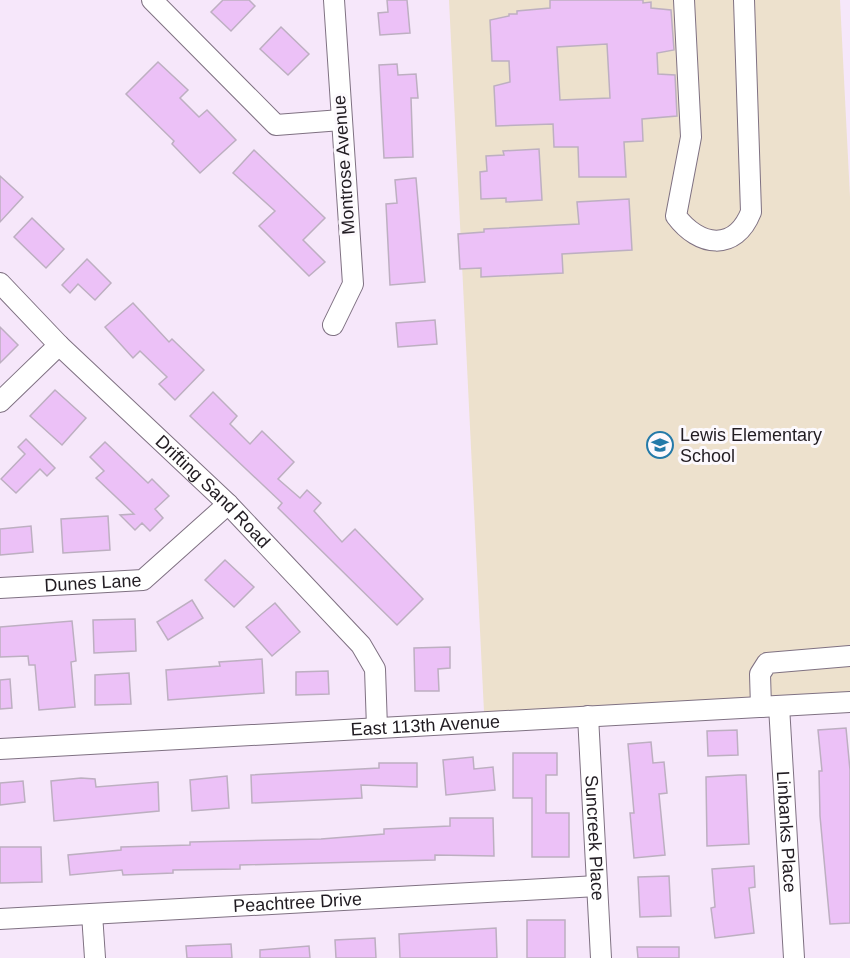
<svg xmlns="http://www.w3.org/2000/svg" width="850" height="958" viewBox="0 0 850 958" font-family="Helvetica,sans-serif">
  <rect width="100%" height="100%" fill="#f6e7fa"/>
  <!-- education -->
  <polygon fill="#ede1cd" points="449,0 840,0 850,197 850,693 484,712"/>
  <!-- building -->
  <g fill="#ecc1f7" stroke="#bdafc1" stroke-width="1.5" fill-rule="evenodd">
    <polygon points="223,0 249,0 255,6 231,31 211,12"/>
    <polygon points="387,0 407,0 410,33 380,35 378,13 388,12"/>
    <path d="M550 0H643V3L651 2V8L671 10 674 50 657 53 658 74 675 75 677 116 642 119 643 141 624 142 626 177H579L578 147H554L553 124 496 126 494 86 510 82 509 61H492L490 20 509 16V14H517V11L550 8ZM607 44 610 98 560 100 557 47Z"/>
    <polygon points="281,27 309,54 288,75 260,49"/>
    <polygon points="158,62 188,90 180,98 199,117 207,110 236,140 200,173 172,144 174,141 126,94"/>
    <polygon points="397,64 398,75 416,74 418,98 411,98 413,157 384,158 379,65"/>
    <polygon points="539,149 542,200 506,202 506,198 481,199 480,172 487,171 486,156 504,155 503,151"/>
    <polygon points="254,150 325,218 303,240 325,262 309,276 259,226 275,211 233,173"/>
    <polygon points="0,176 23,197 0,222"/>
    <polygon points="414,178 416,178 425,282 390,285 386,204 397,203 395,180"/>
    <polygon points="629,199 632,250 562,254 563,273 481,277 481,268 460,269 458,234 484,232 484,229 579,224 577,202"/>
    <polygon points="32,218 64,249 46,268 14,237"/>
    <polygon points="87,259 111,283 95,300 78,284 70,293 62,285"/>
    <polygon points="133,303 169,342 172,339 204,370 175,400 159,384 167,377 140,351 133,358 105,327"/>
    <polygon points="435,320 437,344 398,347 396,323"/>
    <polygon points="0,327 18,345 0,363"/>
    <polygon points="55,390 86,418 62,445 30,416"/>
    <polygon points="213,392 237,416 230,424 250,444 262,431 294,462 278,479 300,498 307,490 321,503 314,511 342,542 355,529 423,599 397,625 278,508 282,503 190,416"/>
    <polygon points="26,439 55,468 47,476 40,469 16,493 1,479 25,454 18,447"/>
    <polygon points="105,442 148,483 152,479 169,496 155,509 163,518 150,531 142,523 135,530 120,515 134,514 96,478 104,471 90,457"/>
    <polygon points="108,516 110,550 63,553 61,519"/>
    <polygon points="31,526 33,552 0,555 0,529"/>
    <polygon points="225,560 254,587 234,607 205,580"/>
    <polygon points="192,600 203,618 168,640 157,622"/>
    <polygon points="275,603 300,632 272,656 246,627"/>
    <polygon points="135,619 136,651 94,653 93,620"/>
    <polygon points="72,621 76,661 71,662 75,707 39,710 35,665 29,665 28,656 0,657 0,627"/>
    <polygon points="450,647 450,668 438,669 439,691 415,691 414,648"/>
    <polygon points="262,659 264,693 168,700 166,670 220,666 219,662"/>
    <polygon points="328,671 329,694 296,695 296,672"/>
    <polygon points="129,673 131,704 95,705 95,675"/>
    <polygon points="10,679 12,708 0,709 0,680"/>
    <polygon points="846,728 850,770 850,923 830,924 820,816 819,771 822,771 818,730"/>
    <polygon points="737,730 738,755 708,756 707,731"/>
    <polygon points="651,742 653,763 664,762 667,793 659,794 665,855 634,858 630,813 634,813 628,744"/>
    <polygon points="513,753 557,753 557,775 546,775 546,813 569,813 569,857 532,857 532,798 513,798"/>
    <polygon points="473,757 474,769 493,767 495,790 446,795 443,760"/>
    <polygon points="379,763 417,763 417,787 361,785 362,798 252,803 251,775 379,768"/>
    <polygon points="739,775 746,775 749,844 707,846 706,777"/>
    <polygon points="227,776 229,808 192,811 190,780"/>
    <polygon points="81,778 95,779 96,787 158,782 159,811 54,821 51,781"/>
    <polygon points="23,781 25,802 0,805 0,783"/>
    <polygon points="450,818 493,818 494,856 435,855 435,860 240,865 240,869 173,870 173,873 123,875 122,870 70,875 68,855 121,850 121,847 190,845 190,842 321,839 384,834 384,829 450,826"/>
    <polygon points="0,847 41,847 42,882 0,883"/>
    <polygon points="754,866 755,887 749,888 754,933 715,938 711,908 715,907 712,869"/>
    <polygon points="669,876 671,916 640,917 638,877"/>
    <rect x="527" y="920" width="38" height="38"/>
    <polygon points="496,928 497,958 400,958 399,934"/>
    <polygon points="375,938 376,958 336,958 335,940"/>
    <polygon points="231,944 232,958 187,958 186,946"/>
    <polygon points="309,946 310,958 260,958 260,950"/>
    <polygon points="637,947 679,947 679,958 638,958"/>
  </g>
  <g fill="none" stroke-linecap="round" stroke-linejoin="round">
    <defs>
      <g id="minor">
        <polyline points="152,0 276,125 341,120"/>
        <path d="M684 0 691 137 676 216C699 247 735 252 751 212L744 0"/>
        <path id="s1" d="M0 283 59 345 228 504 361 645 375 669 377 728"/>
        <polyline points="333,325 353,284 334,0"/>
        <polyline points="0,402 59,345"/>
        <path id="s2" d="M0 588 143 580 228 504"/>
        <path id="s3" d="M779 706 794 958"/>
        <polyline points="761,707 760,674 767,663 850,656"/>
        <path id="s4" d="M588 716 601 958"/>
        <path id="s5" d="M0 749 850 702"/>
        <polyline points="92,914 95,958"/>
        <path id="s6" d="M0 919 597 886"/>
      </g>
    </defs>
    <!-- minor casing -->
    <use href="#minor" stroke="#7f7182" stroke-width="22"/>
    <!-- minor -->
    <use href="#minor" stroke="#fff" stroke-width="20"/>
  </g>
  <!-- icons -->
  <defs>
    <symbol id="school-ring" viewBox="-11 -11 22 22"><circle r="9.5" fill="#fcf9fd" stroke="#237aa9" stroke-width="1.5"/><path d="M0-5L7-2L0 1L-7-2ZM-4 1L0 2.5L4 1V4Q0 6-4 4Z" fill="#237aa9"/></symbol>
  </defs>
  <g fill-rule="evenodd">
    <use href="#school-ring" x="645" y="430" width="30" height="30"/>
  </g>
  <g text-anchor="middle" dominant-baseline="central" stroke-width="6" stroke-linejoin="round" paint-order="stroke">
    <!-- street labels -->
    <g font-size="18" fill="#211c22" stroke="#fcf9fd">
      <text transform="translate(344 165) rotate(-94)">Montrose Avenue</text>
      <text stroke="none"><textPath href="#s1" startOffset="298">Drifting Sand Road</textPath></text>
      <text stroke="none"><textPath href="#s2" startOffset="93">Dunes Lane</textPath></text>
      <text stroke="none"><textPath href="#s5" startOffset="426">East 113th Avenue</textPath></text>
      <text stroke="none"><textPath href="#s3" startOffset="126">Linbanks Place</textPath></text>
      <text stroke="none"><textPath href="#s4" startOffset="122">Suncreek Place</textPath></text>
      <text stroke="none"><textPath href="#s6" startOffset="298">Peachtree Drive</textPath></text>
    </g>
    <!-- poi labels -->
    <g font-size="18" fill="#211c22" stroke="#fcf9fd" text-anchor="start">
      <text x="680" y="435">Lewis Elementary<tspan x="680" dy="21">School</tspan></text>
    </g>
  </g>
</svg>
